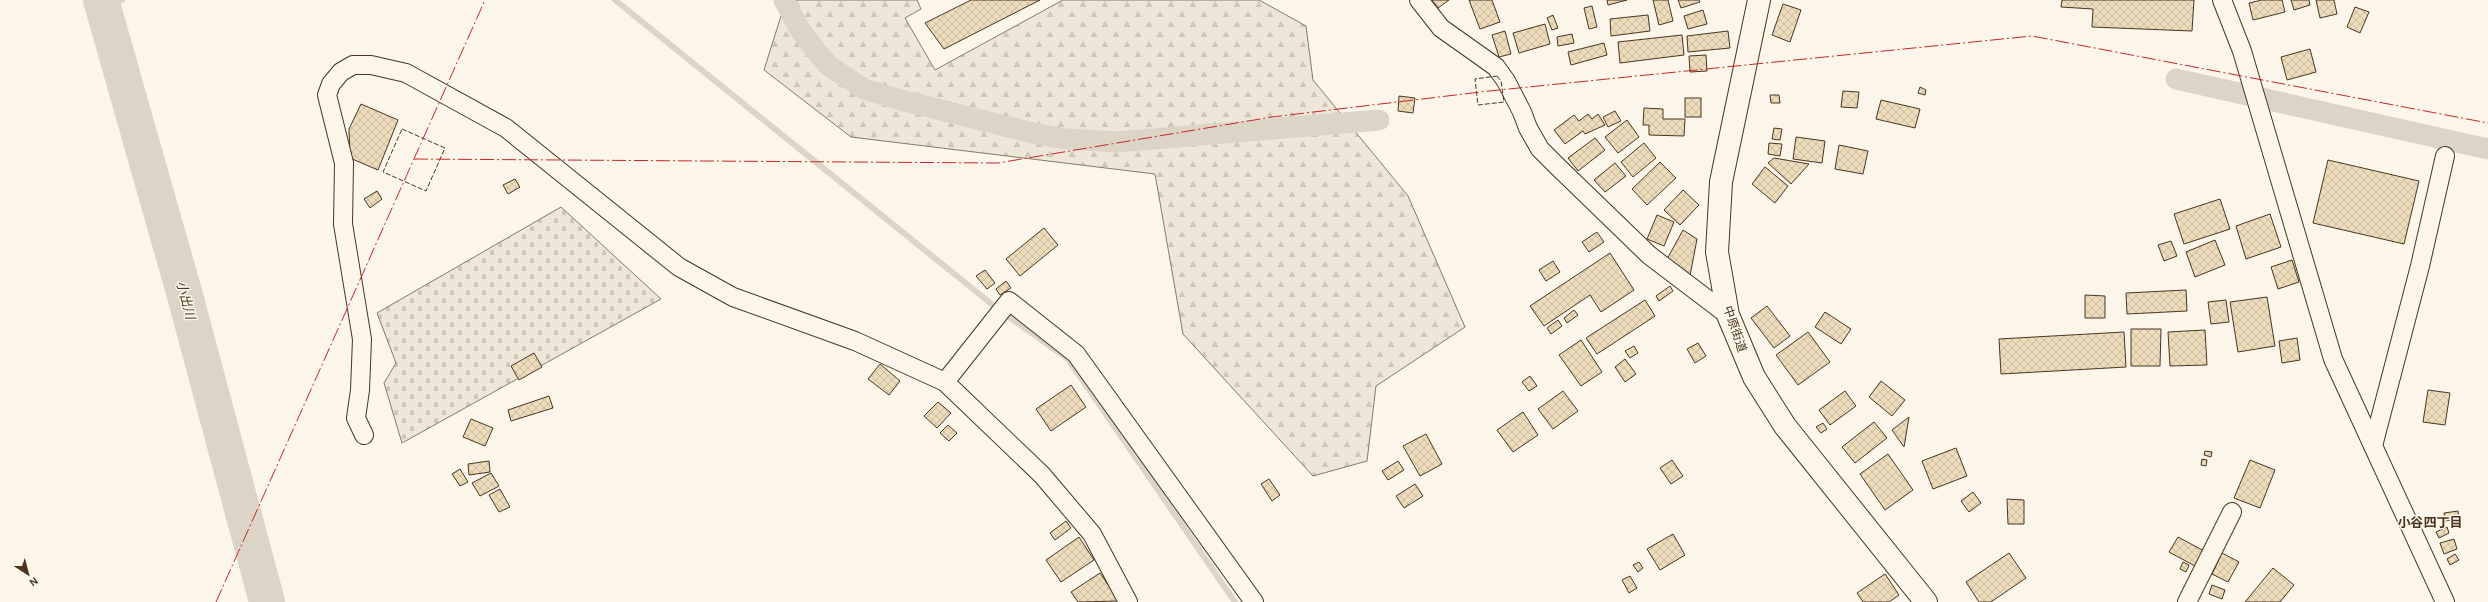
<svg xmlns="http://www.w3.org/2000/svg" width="2488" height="602" viewBox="0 0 2488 602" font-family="Karla,'Noto Sans JP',sans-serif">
  <defs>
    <pattern id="forest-firs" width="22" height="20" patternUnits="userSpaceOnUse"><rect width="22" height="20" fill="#ede6d9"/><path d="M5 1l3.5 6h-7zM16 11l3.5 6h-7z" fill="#cdc6ba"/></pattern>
    <pattern id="cemetery-stones" width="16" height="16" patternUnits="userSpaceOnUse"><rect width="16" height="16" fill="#ede6d9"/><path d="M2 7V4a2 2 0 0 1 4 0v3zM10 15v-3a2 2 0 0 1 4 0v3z" fill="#cdc6ba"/></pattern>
    <pattern id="building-cross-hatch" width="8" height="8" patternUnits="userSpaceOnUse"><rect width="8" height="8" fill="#ecdcbc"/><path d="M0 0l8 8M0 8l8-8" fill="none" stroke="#ccbda1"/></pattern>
  </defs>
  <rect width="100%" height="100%" fill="#fbf6e9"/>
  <!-- forest -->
  <polygon fill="url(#forest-firs)" stroke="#887966" points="786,0 917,0 921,9 905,18 935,70 1063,0 1259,0 1306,26 1313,80 1408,196 1465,327 1376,386 1367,461 1313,476 1183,334 1155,174 851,137 764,70"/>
  <!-- cemetery -->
  <polygon fill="url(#cemetery-stones)" stroke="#887966" points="561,207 661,299 402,443 384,383 396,363 377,313"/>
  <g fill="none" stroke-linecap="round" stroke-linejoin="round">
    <!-- stream -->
    <g stroke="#dcd4c6" stroke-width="6">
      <polyline points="615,0 994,306 1068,359 1235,602"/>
      <polyline points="102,4 122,0"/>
    </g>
    <!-- canal -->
    <g stroke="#dcd4c6" stroke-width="21">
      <polyline points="784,0 799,28 816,51 829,66 864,89 897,99 1037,134 1067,139 1117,142 1379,120"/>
      <polyline points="2176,79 2488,149"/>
    </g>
    <!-- river -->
    <polyline stroke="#dcd4c6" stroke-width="36" points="101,0 184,292 267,602"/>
  </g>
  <!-- building -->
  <g fill="url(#building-cross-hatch)" stroke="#4a3520">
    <polygon points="971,0 1040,0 944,49 925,23"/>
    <polygon points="1432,0 1449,0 1438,8"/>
    <polygon points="1469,0 1492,0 1500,22 1480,29"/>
    <polygon points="1607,0 1627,0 1608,5"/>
    <polygon points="1653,0 1668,0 1673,21 1659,25"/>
    <polygon points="1678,0 1699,0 1700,2 1681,8"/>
    <polygon points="2062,0 2194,0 2192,31 2092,27 2093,9 2061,7"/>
    <polygon points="2262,0 2282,0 2285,12 2253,20 2249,3"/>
    <polygon points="2291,0 2309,0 2310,5 2294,10"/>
    <polygon points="2316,0 2334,0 2337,14 2320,18"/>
    <polygon points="1783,4 1801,10 1790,42 1772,35"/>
    <polygon points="1592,6 1597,27 1589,29 1584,8"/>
    <polygon points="2355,7 2369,12 2360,33 2347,27"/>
    <polygon points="1703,10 1707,24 1688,29 1684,16"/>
    <polygon points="1553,15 1558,28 1552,30 1547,18"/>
    <polygon points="1648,15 1650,31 1611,36 1610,19"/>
    <polygon points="1545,24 1550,44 1519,53 1513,33"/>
    <polygon points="1505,31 1511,54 1499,57 1492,35"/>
    <polygon points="1728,31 1730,48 1688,52 1687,36"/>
    <polygon points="1572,34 1574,43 1558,46 1557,37"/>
    <polygon points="1682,35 1684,55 1620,63 1618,42"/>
    <polygon points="1604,43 1607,55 1571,65 1568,52"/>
    <polygon points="2310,49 2316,72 2287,80 2281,57"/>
    <polygon points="1706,55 1707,71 1690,72 1689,56"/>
    <polygon points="1920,87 1926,90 1925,95 1918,93"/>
    <polygon points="1843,91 1859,92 1857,108 1841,107"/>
    <polygon points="1770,95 1779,95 1780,103 1771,103"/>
    <polygon points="1399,96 1415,98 1413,113 1398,111"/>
    <rect x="1685" y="98" width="16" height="19"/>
    <polygon points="1881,100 1920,109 1915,128 1876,119"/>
    <polygon points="361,104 398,120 378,170 350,158 349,129"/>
    <polygon points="1644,108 1663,109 1663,119 1685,119 1684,136 1649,135 1649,125 1643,125"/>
    <polygon points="1615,111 1621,121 1608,127 1603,117"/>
    <polygon points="1588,114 1592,119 1598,114 1605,125 1585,134 1583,131 1565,144 1554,130 1574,115 1579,121"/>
    <polygon points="1627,120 1639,137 1618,153 1605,137"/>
    <polygon points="1774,128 1782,129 1780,140 1772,139"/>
    <polygon points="1796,137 1825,141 1822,163 1793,159"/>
    <polygon points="1595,138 1605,150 1578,171 1568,158"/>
    <polygon points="1644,143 1656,158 1633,177 1621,162"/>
    <polygon points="1769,143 1782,144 1780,156 1768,154"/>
    <polygon points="1839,145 1868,151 1863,174 1835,169"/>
    <polygon points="1774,158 1809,164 1791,184 1768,163"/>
    <polygon points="2328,160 2419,181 2404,244 2313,223"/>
    <polygon points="1660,162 1676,178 1647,205 1632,189"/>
    <polygon points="1615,163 1626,176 1605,192 1594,180"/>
    <polygon points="1765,167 1788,186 1775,203 1752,184"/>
    <polygon points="515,179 520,187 508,194 503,185"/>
    <polygon points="1683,190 1699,205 1680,225 1664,210"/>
    <polygon points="377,191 382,199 370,208 364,199"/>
    <polygon points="2220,199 2230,229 2184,244 2174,214"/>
    <polygon points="2270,214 2281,247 2246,259 2236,226"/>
    <polygon points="1657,215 1674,222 1664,246 1647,239"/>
    <polygon points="1044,228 1058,245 1020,276 1006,259"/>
    <polygon points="1683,230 1697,239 1689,281 1666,261"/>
    <polygon points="1597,232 1604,242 1589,252 1582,242"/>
    <polygon points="2215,240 2225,265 2195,277 2186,252"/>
    <polygon points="2171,241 2177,256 2164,261 2158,245"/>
    <polygon points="1610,253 1634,290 1601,312 1590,295 1544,326 1530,306"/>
    <polygon points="2292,260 2299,282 2278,289 2271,267"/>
    <polygon points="1553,261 1560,272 1546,281 1539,270"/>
    <polygon points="985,270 995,283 987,289 976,276"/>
    <polygon points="1006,281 1011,288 1000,295 996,289"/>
    <polygon points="1670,286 1673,291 1659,301 1656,296"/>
    <polygon points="2186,290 2187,311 2127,314 2126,293"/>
    <polygon points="2085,295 2105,296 2105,318 2085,318"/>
    <polygon points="2267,297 2275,346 2238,352 2230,302"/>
    <polygon points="1645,300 1655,316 1597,354 1586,338"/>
    <polygon points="2226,300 2229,322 2211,324 2208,302"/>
    <polygon points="1767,306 1790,336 1774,348 1751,318"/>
    <polygon points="1574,310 1578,315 1567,323 1564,318"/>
    <polygon points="1825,312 1851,329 1841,344 1815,327"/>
    <polygon points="1558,320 1562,326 1551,334 1547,328"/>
    <polygon points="2131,329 2161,329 2160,366 2131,366"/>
    <polygon points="2205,330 2207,365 2170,366 2168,332"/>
    <polygon points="1808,332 1830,362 1798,385 1776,355"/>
    <polygon points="2124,332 2126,367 2001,374 1999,339"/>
    <polygon points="2297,338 2300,360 2282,363 2279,341"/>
    <polygon points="1581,340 1602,372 1581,386 1559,355"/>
    <polygon points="1698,343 1706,356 1695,363 1687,349"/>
    <polygon points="1634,346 1638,353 1630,358 1625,351"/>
    <polygon points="534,353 542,367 519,380 511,366"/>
    <polygon points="1625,359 1636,374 1625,382 1615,367"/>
    <polygon points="880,364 900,381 889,395 868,379"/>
    <polygon points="1530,376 1537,386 1529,391 1522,382"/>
    <polygon points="1881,381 1905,400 1892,416 1869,397"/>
    <polygon points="1071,385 1086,407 1051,431 1036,409"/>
    <polygon points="2428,390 2450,393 2445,425 2423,422"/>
    <polygon points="1563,391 1578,411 1553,429 1538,409"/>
    <polygon points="1845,391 1856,406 1830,425 1819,410"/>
    <polygon points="549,396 553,408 511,421 508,410"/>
    <polygon points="938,402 951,413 937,428 924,416"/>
    <polygon points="1523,412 1538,435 1513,452 1497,430"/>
    <polygon points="1909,417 1904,447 1892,430"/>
    <polygon points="471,419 493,428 485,446 463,437"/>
    <polygon points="1874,422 1887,438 1855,463 1842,447"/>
    <polygon points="1823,423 1827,429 1821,433 1816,427"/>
    <polygon points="948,425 957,433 949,441 940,433"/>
    <polygon points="1426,434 1442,464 1420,476 1403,446"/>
    <polygon points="1956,448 1967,476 1933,489 1922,461"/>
    <polygon points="2205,451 2212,452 2211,457 2204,455"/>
    <polygon points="1888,454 1913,490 1885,510 1860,474"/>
    <polygon points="2202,459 2207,460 2206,466 2201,465"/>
    <polygon points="1672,460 1683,476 1671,484 1660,468"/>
    <polygon points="2250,460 2275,470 2260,508 2234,498"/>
    <polygon points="489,461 490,472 469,475 468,464"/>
    <polygon points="1398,461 1404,470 1388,480 1382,471"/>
    <polygon points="460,469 468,482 460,486 452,474"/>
    <polygon points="491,473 499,486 480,496 472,483"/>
    <polygon points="1269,479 1280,495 1272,501 1261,484"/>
    <polygon points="1415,484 1423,496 1404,508 1396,496"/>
    <polygon points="500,489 510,507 499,512 489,495"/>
    <polygon points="1973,492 1981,503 1969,512 1961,501"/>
    <polygon points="2007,499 2024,500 2024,524 2008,524"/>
    <polygon points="2458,511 2459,519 2445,521 2444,513"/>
    <polygon points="1066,521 1071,528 1055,540 1050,533"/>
    <polygon points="2447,527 2449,533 2439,538 2436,532"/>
    <polygon points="1673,534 1685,555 1660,570 1647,549"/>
    <polygon points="1079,537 1094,560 1061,582 1046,560"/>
    <polygon points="2178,537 2204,551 2195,566 2169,552"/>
    <polygon points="2454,539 2457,549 2444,554 2440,543"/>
    <polygon points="2009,553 2026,578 1991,602 1979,602 1966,582"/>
    <polygon points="2222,553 2239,562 2228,582 2212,574"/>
    <polygon points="2455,554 2459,560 2450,565 2447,559"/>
    <polygon points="1639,562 1643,568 1638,572 1633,565"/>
    <polygon points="2183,562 2189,565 2186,572 2180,569"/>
    <polygon points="2273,568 2294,585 2280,602 2245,602"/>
    <polygon points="1100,573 1119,601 1078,602 1071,592"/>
    <polygon points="1885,574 1899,595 1889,602 1863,602 1857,593"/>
    <polygon points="1630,576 1637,588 1629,593 1622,580"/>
    <polygon points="2212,585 2225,590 2222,599 2209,594"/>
  </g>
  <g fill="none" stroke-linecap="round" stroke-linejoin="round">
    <defs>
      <g id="street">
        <polyline points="1419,0 1441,28 1496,67 1506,81 1522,112 1528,128 1540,149 1557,166 1649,255 1728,315"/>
        <polyline points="2222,0 2242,51 2333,359 2445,602"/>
        <polyline points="945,382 1009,301 1076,354 1254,602"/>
        <polyline points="364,435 356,418 360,390 362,339 343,224 344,163 327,95 331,84 341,72 353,65 371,65 406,73 506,128 679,267 733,297 855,341 945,382 1042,475 1092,534 1128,602"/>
        <polyline points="2373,446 2420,266 2445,156"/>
        <polyline points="2187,602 2232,512"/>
      </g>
      <polyline id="primary" points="1759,0 1721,182 1717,252 1728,315 1754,377 1785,426 1926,602"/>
    </defs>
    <!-- street casing -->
    <use href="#street" stroke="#4a3520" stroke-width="20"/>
    <!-- primary casing -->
    <use href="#primary" stroke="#4a3520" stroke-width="24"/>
    <!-- street -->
    <use href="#street" stroke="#fbf6e9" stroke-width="18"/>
    <!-- primary -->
    <use href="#primary" stroke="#fbf6e9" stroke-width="22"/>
    <!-- fence -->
    <g stroke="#4a3520" stroke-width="1" stroke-dasharray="5 2" stroke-linecap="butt">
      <polygon points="1497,76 1501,81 1504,102 1478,105 1475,79"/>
      <polygon points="402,129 445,148 426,191 383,172"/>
    </g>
    <!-- power -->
    <g stroke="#c62828" stroke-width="1" stroke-dasharray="14 3 2 3" stroke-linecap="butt">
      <polyline points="414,159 998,163 1272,117 1489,91 2032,36 2488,123"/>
      <polyline points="216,602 485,0"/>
    </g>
  </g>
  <g text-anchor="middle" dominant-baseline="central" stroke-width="3" stroke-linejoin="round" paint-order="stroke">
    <!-- street labels -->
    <g font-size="12" fill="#4a3520" stroke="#fbf6e9">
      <text transform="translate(1735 329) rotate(71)">中原街道</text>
    </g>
    <!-- water labels -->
    <g font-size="13" font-style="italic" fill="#4a3520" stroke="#fbf6e9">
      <text transform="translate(186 300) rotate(75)">小出川</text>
    </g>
    <!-- neighbourhood labels -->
    <g font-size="13" font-weight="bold" fill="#4a3520" stroke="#fbf6e9">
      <text x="2430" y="522">小谷四丁目</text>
    </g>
  </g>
  <!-- north arrow -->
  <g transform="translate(28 574) rotate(144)" stroke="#fbf6e9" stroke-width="3" paint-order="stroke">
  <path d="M0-3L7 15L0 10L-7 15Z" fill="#4a3520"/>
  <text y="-6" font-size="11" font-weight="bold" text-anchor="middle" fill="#4a3520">N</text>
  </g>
</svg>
